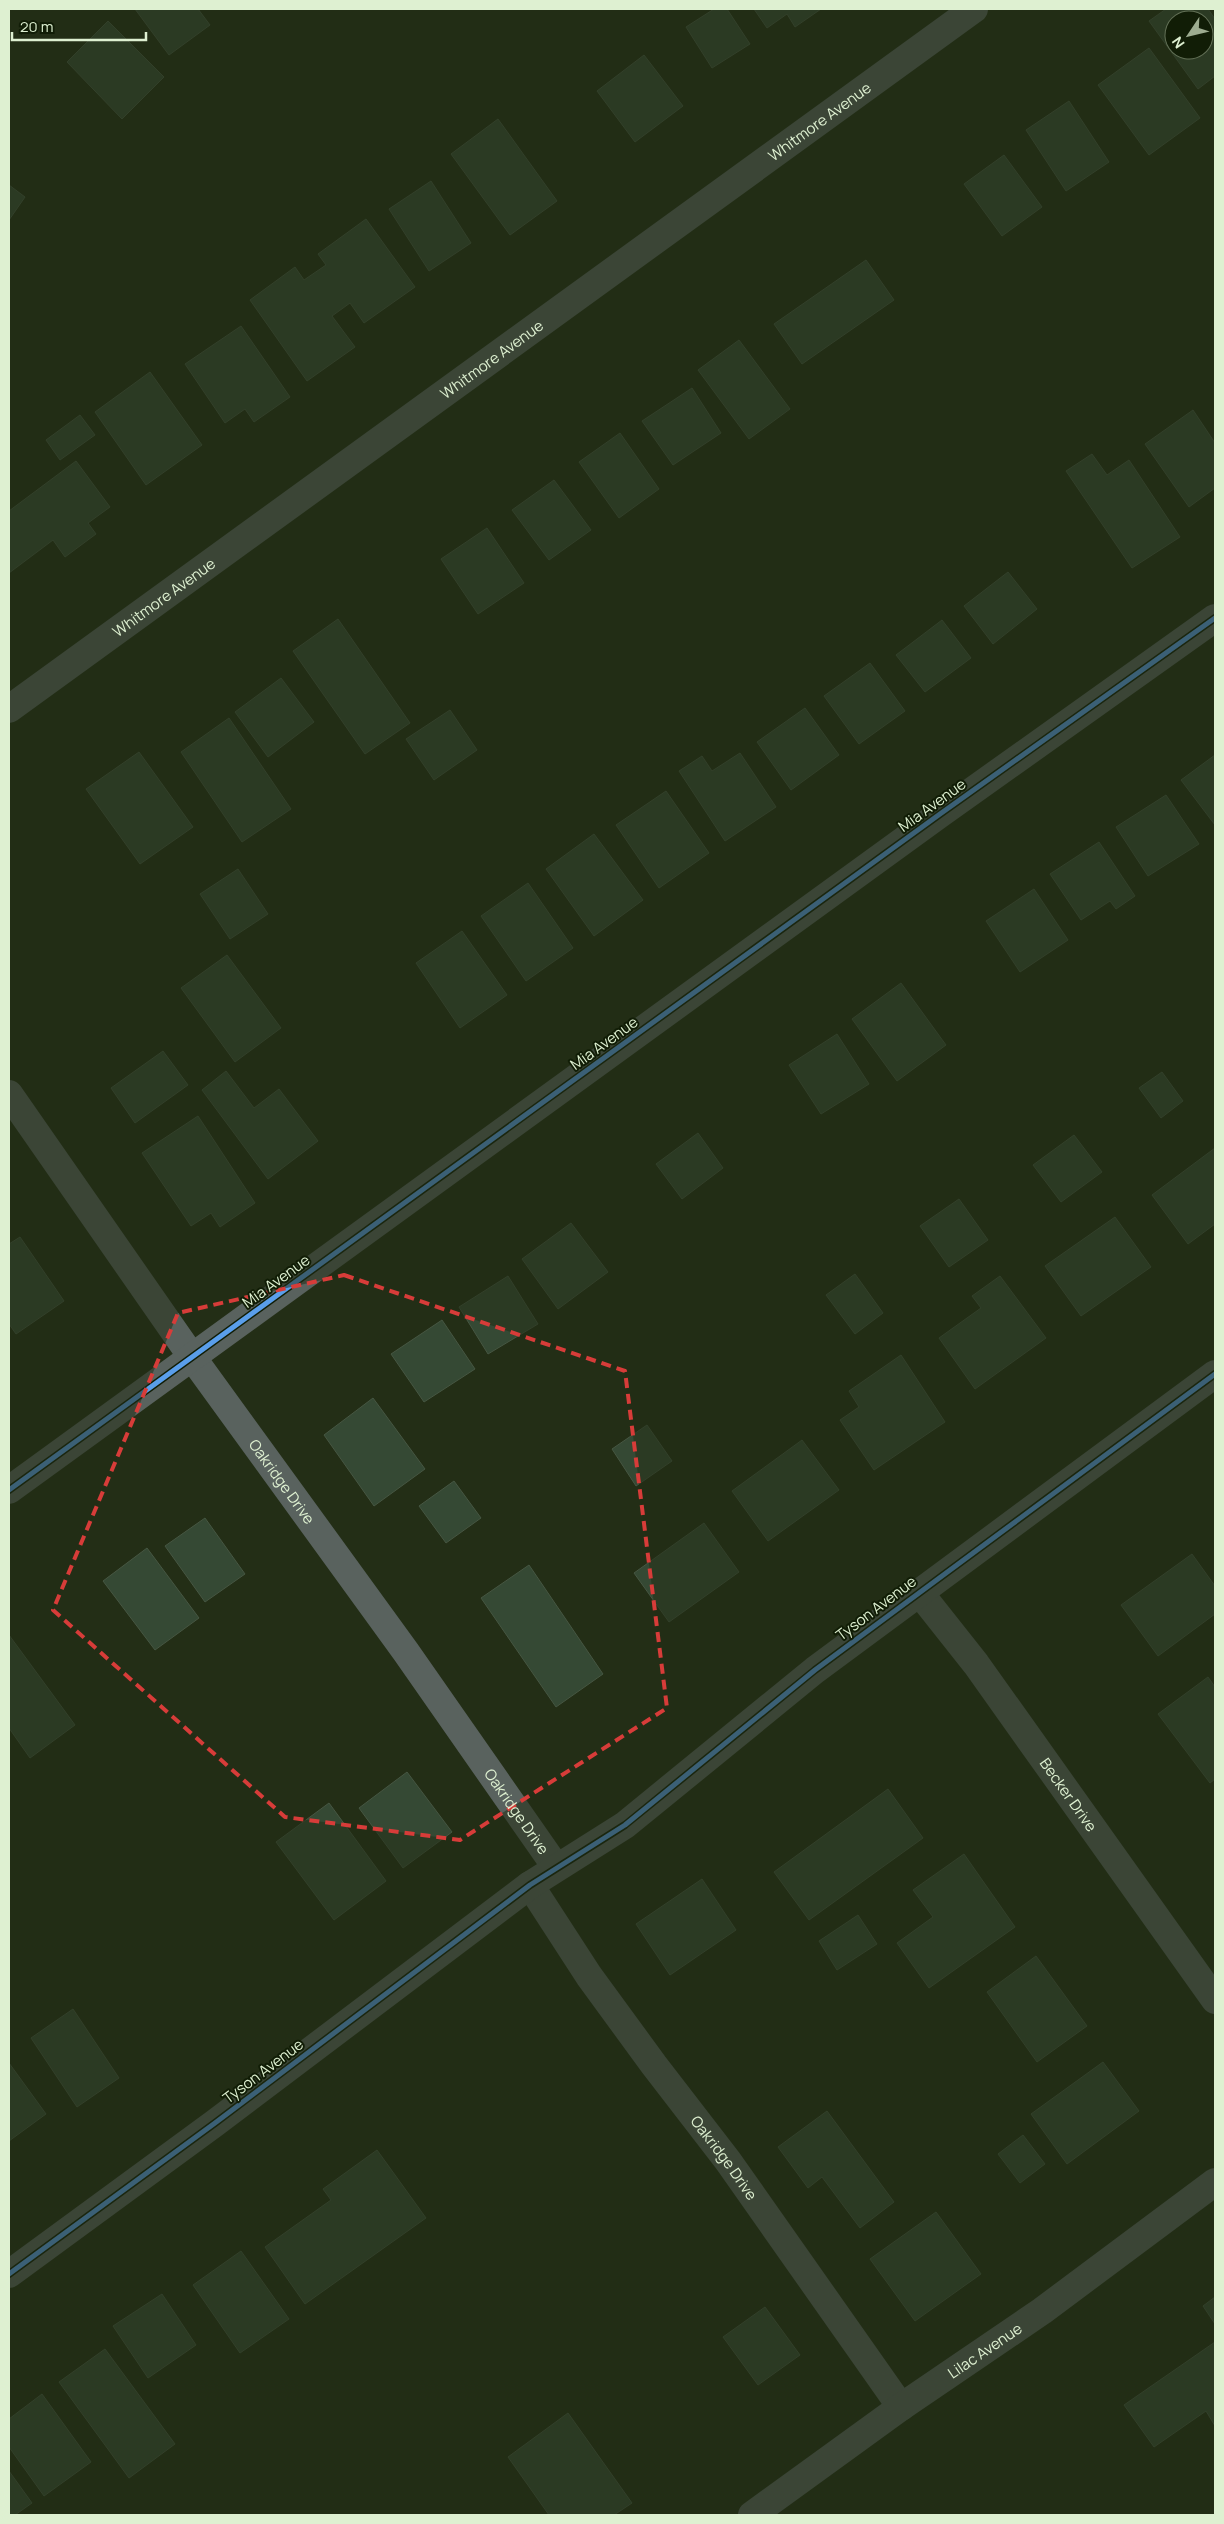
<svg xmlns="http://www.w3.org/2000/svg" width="1224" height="2524" viewBox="0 0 1224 2524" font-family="Manrope,sans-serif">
  <rect width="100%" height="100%" fill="#232e16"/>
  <!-- building -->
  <g fill="#354934" stroke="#465642" fill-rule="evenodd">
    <polygon points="135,9 198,9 210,25 169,55"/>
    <polygon points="714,9 727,9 750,44 712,68 686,27"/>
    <polygon points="754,9 821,9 795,27 787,14 767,28"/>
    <path d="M1166 9H1208L1215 19V76L1198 89 1149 21ZM1174 20H1204V50H1174Z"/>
    <polygon points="108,21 164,77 122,119 67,62"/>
    <polygon points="1149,48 1200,118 1149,155 1098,85"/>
    <polygon points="644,55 683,106 635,142 597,91"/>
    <polygon points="1069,101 1109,162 1066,191 1026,130"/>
    <polygon points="498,119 557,201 510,235 451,154"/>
    <polygon points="1004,155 1042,207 1002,236 964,184"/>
    <polygon points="431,181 471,243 429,271 389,209"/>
    <polygon points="9,185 25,197 9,220"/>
    <polygon points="366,219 415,287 364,323 350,303 332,316 355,347 307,381 250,300 295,267 304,280 326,265 318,254"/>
    <polygon points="866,260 894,300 802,364 774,324"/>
    <polygon points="241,326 290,397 254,422 245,409 225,423 185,364"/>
    <polygon points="739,340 790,409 749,439 698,370"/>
    <polygon points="150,372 202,445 146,485 95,412"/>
    <polygon points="692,388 721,433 673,465 642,421"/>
    <polygon points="1193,410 1215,443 1215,488 1189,507 1145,444"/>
    <polygon points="80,415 95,435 60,460 46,440"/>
    <polygon points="620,433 659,489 619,518 579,462"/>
    <polygon points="1092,454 1107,475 1129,460 1180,537 1132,568 1066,471"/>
    <polygon points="76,461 110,507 88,523 96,534 65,557 53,540 9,573 9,511"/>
    <polygon points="554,480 591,530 549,560 512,510"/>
    <polygon points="487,528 524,583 478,614 441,559"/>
    <polygon points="1008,572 1037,609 993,644 964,606"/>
    <polygon points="338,619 410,723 365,754 293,651"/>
    <polygon points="942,620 971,658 925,692 896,655"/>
    <polygon points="870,663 905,711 859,744 824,696"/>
    <polygon points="281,678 314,722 268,757 235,712"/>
    <polygon points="805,708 839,755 791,790 757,742"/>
    <polygon points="450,710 477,750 434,780 406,739"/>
    <polygon points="229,718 291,809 242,842 181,752"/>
    <polygon points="139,752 193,827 140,864 86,789"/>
    <polygon points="740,753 776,807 725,841 679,771 702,756 712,771"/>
    <polygon points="1215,755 1215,825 1181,780"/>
    <polygon points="666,791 709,853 659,888 616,825"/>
    <polygon points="1166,795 1199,844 1148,876 1116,827"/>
    <polygon points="594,834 643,900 594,936 546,869"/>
    <polygon points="1099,842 1135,896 1116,909 1110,901 1081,920 1050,874"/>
    <polygon points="238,869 268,914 230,939 200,894"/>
    <polygon points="528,883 573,948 526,981 481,916"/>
    <polygon points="1034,889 1068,940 1020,972 986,921"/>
    <polygon points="462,931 507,995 460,1028 416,963"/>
    <polygon points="227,955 281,1028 235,1062 181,988"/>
    <polygon points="901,983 946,1045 897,1081 852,1019"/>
    <polygon points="837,1034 869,1084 821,1114 789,1065"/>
    <polygon points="163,1051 188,1085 135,1123 111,1088"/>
    <polygon points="226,1071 254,1108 279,1089 318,1141 268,1179 202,1090"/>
    <polygon points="1162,1072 1183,1101 1161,1118 1139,1088"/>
    <polygon points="198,1116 255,1203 220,1227 211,1213 191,1226 142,1153"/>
    <polygon points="698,1133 723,1168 682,1199 656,1164"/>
    <polygon points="1074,1135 1102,1172 1061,1202 1033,1165"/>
    <polygon points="1215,1148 1215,1224 1188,1244 1152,1195"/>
    <polygon points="959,1199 988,1240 949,1267 920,1226"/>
    <polygon points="1115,1217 1151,1267 1081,1316 1045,1266"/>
    <polygon points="571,1223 608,1272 558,1309 522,1259"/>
    <polygon points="20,1237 64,1301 16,1334 9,1324 9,1244"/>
    <polygon points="855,1274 883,1313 855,1334 826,1295"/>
    <polygon points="508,1276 538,1324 488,1354 459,1307"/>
    <polygon points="1000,1276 1046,1338 975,1389 939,1338 981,1308 972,1296"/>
    <polygon points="442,1320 475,1369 424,1402 391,1354"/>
    <polygon points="901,1355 945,1422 874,1470 840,1420 859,1407 849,1391"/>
    <polygon points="373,1398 425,1469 374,1506 324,1435"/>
    <polygon points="647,1425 672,1461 636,1486 612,1449"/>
    <polygon points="802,1440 839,1490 768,1541 732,1491"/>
    <polygon points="454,1481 481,1518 446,1543 419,1506"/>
    <polygon points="205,1518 245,1574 205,1602 165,1546"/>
    <polygon points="704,1523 739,1572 669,1622 634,1573"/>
    <polygon points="147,1548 199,1618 155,1650 103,1581"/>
    <polygon points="1192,1554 1215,1586 1215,1614 1158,1656 1121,1605"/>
    <polygon points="529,1565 603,1674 556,1707 481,1598"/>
    <polygon points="9,1635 75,1725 30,1758 9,1728"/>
    <polygon points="1208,1677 1215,1687 1215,1779 1210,1783 1158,1714"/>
    <polygon points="407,1772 452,1832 403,1868 359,1808"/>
    <polygon points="888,1789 923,1838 809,1920 774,1872"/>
    <polygon points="329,1803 386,1881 334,1920 276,1842"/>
    <polygon points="964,1854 1015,1927 929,1988 897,1943 933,1917 913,1890"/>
    <polygon points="702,1879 736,1930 670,1975 636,1924"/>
    <polygon points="858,1915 877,1944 837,1970 819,1941"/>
    <polygon points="1036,1956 1087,2026 1037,2062 987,1992"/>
    <polygon points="73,2009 119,2078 77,2107 31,2038"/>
    <polygon points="1103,2062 1139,2111 1067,2164 1031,2114"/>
    <polygon points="9,2063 46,2114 9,2141"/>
    <polygon points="827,2111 894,2202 860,2228 822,2177 808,2188 778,2147"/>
    <polygon points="1023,2135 1045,2164 1020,2183 998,2154"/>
    <polygon points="377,2150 426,2218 305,2304 265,2247 331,2200 323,2189"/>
    <polygon points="936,2212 981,2274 915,2321 870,2259"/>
    <polygon points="241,2251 289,2319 240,2353 193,2285"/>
    <polygon points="162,2294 196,2345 148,2378 113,2326"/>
    <polygon points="1215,2297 1215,2324 1203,2306"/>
    <polygon points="765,2307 800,2355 758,2385 723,2337"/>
    <polygon points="1215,2342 1215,2426 1206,2411 1154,2447 1124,2405"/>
    <polygon points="105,2349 175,2444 129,2478 59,2382"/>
    <polygon points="42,2394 91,2462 44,2496 9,2447 9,2419"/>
    <polygon points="568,2413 632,2503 614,2515 549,2515 508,2457"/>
    <polygon points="9,2471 32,2503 15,2515 9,2515"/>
  </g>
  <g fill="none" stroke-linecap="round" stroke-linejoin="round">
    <!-- minor -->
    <g stroke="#59625e" stroke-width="28">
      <path id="s1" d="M9 709 974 9"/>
      <path id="s2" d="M9 1094 192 1357 406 1652 556 1867"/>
      <polyline points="9,1490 940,814 1215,618"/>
      <path id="s3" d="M919 1592 976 1664 1215 2000"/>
      <path id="s4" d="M530 1885 589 1976 654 2065 728 2161 901 2407"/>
      <polyline points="9,2274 215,2123 530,1885 625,1825 815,1670 1215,1374"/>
      <path id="s5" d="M752 2515 901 2407 1042 2311 1215 2182"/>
    </g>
    <defs>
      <g id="cycleway">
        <polyline points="9,1490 940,814 1215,618"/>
        <polyline points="9,2274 215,2123 530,1885 625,1825 815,1670 1215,1374"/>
      </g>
    </defs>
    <!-- cycleway casing -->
    <use href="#cycleway" stroke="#111d06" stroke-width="8"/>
    <!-- cycleway -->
    <use href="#cycleway" stroke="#5a9eea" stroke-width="5"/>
  </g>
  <!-- marked area -->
  <path d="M0 0H1224V2524H0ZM344 1275 625 1371 667 1708 460 1840 285 1817 53 1610 178 1313Z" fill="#232e16" fill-opacity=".55" fill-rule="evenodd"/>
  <path fill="none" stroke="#d73c39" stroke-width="4" stroke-dasharray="10 6" stroke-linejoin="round" d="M344 1275 625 1371 667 1708 460 1840 285 1817 53 1610 178 1313Z"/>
  <g text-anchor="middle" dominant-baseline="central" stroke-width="4" stroke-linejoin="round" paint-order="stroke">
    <!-- street labels -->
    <g font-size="15" fill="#def0d1" stroke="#111d06">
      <text stroke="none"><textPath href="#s1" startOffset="1001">Whitmore Avenue</textPath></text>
      <text stroke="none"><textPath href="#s1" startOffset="596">Whitmore Avenue</textPath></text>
      <text stroke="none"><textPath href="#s1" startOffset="191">Whitmore Avenue</textPath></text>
      <text transform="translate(932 805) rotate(-36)">Mia Avenue</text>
      <text transform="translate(604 1043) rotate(-36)">Mia Avenue</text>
      <text transform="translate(276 1281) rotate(-36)">Mia Avenue</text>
      <text stroke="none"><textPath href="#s2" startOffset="474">Oakridge Drive</textPath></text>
      <text transform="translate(876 1608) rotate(-37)">Tyson Avenue</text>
      <text stroke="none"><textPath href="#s3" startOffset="252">Becker Drive</textPath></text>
      <text stroke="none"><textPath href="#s2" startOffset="879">Oakridge Drive</textPath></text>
      <text transform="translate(263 2071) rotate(-37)">Tyson Avenue</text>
      <text stroke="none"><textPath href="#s4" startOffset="335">Oakridge Drive</textPath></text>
      <text stroke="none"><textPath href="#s5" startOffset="285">Lilac Avenue</textPath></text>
    </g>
  </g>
  <!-- border -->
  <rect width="1224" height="2524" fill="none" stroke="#def0d1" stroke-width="20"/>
  <!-- north arrow -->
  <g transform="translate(1189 35) rotate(235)"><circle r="24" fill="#111d06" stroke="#637157"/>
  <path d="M0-4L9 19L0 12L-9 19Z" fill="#9dac90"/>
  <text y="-8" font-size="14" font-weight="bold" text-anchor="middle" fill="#def0d1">N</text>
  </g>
  <!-- scale -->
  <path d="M12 32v8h134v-8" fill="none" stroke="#def0d1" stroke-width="2.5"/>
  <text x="20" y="32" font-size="15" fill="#def0d1" stroke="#111d06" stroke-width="4" paint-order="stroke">20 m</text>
</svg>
